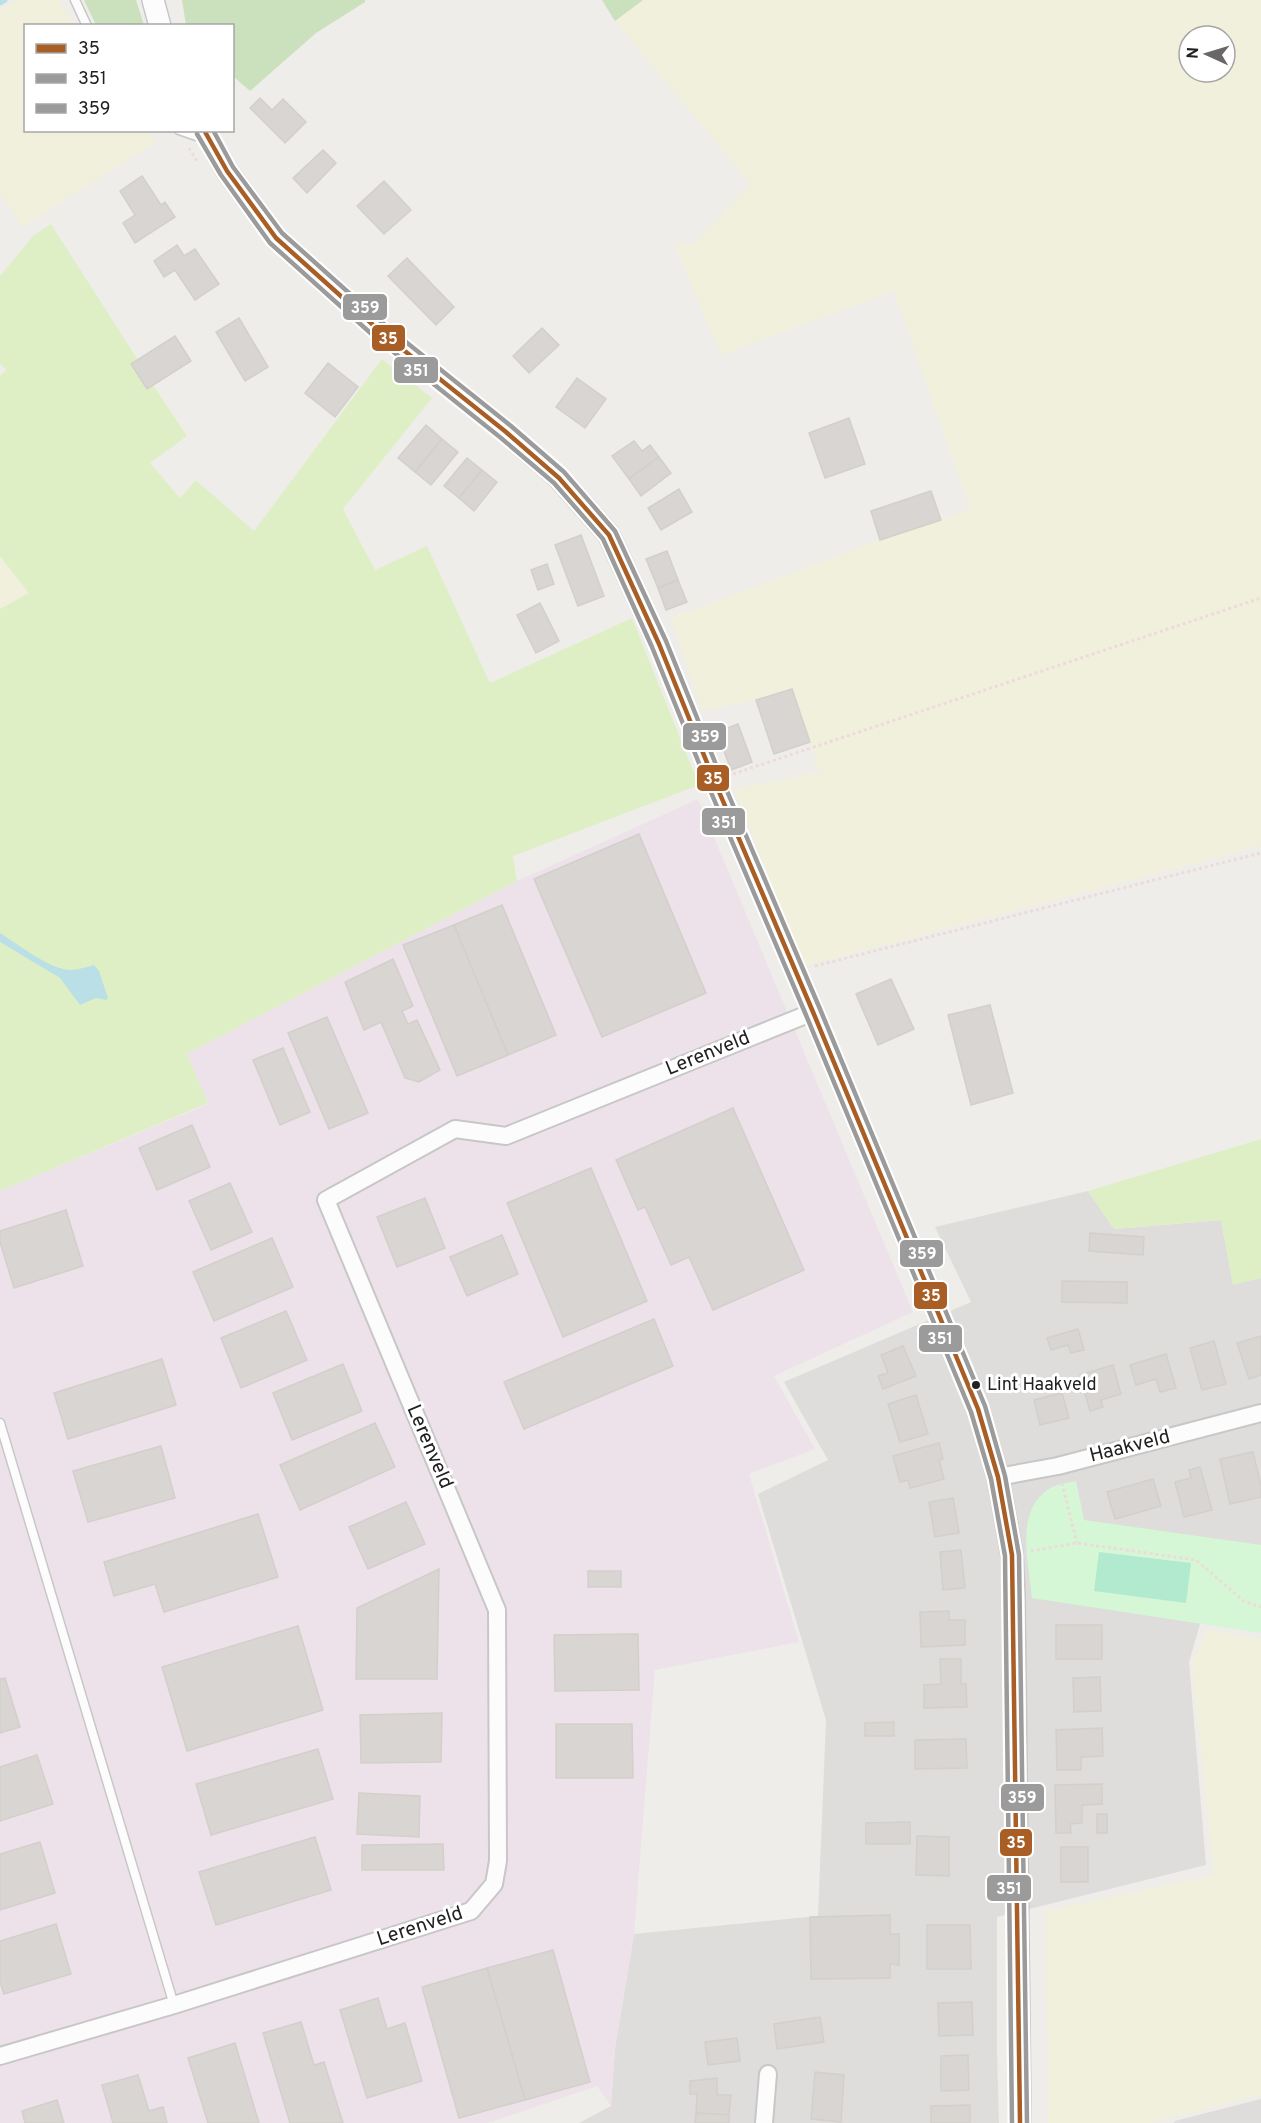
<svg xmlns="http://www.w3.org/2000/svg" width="1261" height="2123" viewBox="0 0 1261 2123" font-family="Overpass,sans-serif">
  <rect width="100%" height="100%" fill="#efedea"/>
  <!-- residential -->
  <g fill="#dedddb">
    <polygon points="1088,1191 1114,1229 1221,1220 1233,1284 1261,1278 1261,1552 1221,1552 1189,1662 1206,1865 997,1917 997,2051 999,2123 579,2123 611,2106 615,2048 634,1934 818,1916 826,1720 758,1494 828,1460 784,1382 971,1302 935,1227"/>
    <polygon points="1261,2099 1261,2123 1174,2123 1175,2121"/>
  </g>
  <!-- industrial -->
  <polygon fill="#ede2ea" points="698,799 913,1312 774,1376 815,1449 749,1474 799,1642 655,1670 634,1934 615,2048 611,2106 597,2086 488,2123 0,2123 0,1191 208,1104 187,1054 517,881"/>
  <!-- farmland -->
  <g fill="#f1f0dc" fill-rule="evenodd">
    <polygon points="19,0 58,0 76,25 26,26 26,130 148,131 156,142 23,227 0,193 0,9"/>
    <path d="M643 0H1261V846L804 966 734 789 820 772 792 689 756 700 702 711 671 618 880 540 970 510 894 291 721 355 674 244H694L750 183 615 21ZM1189 36H1225V72H1189Z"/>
    <polygon points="0,556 29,593 0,609"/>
    <polygon points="1207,1630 1261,1639 1261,2095 1150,2123 1048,2123 1046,1911 1214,1875 1192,1662"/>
  </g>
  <!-- grass -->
  <g fill="#deefc6">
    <polygon points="51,224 138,360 131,364 146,389 153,385 187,436 150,463 180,498 196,480 254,531 382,359 432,398 343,509 375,570 427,546 490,683 632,618 699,785 513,856 517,881 187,1054 208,1103 0,1191 0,609 29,593 0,556 0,376 6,370 0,363 0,276 34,235"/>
    <polygon points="1261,1139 1261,1278 1233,1285 1221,1220 1114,1229 1088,1191"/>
  </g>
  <!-- forest -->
  <g fill="#cbe0bd">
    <polygon points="84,0 136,0 144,25 96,25"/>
    <polygon points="182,0 365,0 365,2 316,33 250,91 234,77 233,78 232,26 186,25"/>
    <polygon points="602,0 643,0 615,21"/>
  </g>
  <!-- park -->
  <path fill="#d6f7d5" d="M1076 1481 1084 1520 1261 1545V1633L1032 1598C1029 1564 1014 1511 1049 1489 1056 1484 1067 1483 1076 1481Z"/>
  <!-- pitch -->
  <polygon fill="#b1eace" points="1099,1552 1191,1563 1186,1603 1094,1591"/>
  <!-- water -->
  <path fill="#badfe6" d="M0 933C16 943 51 970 70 970 78 970 86 967 94 965L99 971 108 998 106 1000 96 998 80 1005 60 978 0 942Z"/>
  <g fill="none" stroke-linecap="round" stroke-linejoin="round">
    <!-- stream -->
    <polyline stroke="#badfe6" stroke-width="5" points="0,3 5,0"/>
  </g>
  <!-- building -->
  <g fill="#d8d5d3" stroke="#d3cfcb" stroke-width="1.5">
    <polygon points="260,98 272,110 283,99 306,122 285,143 250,108"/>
    <polygon points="323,150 336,163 307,193 293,178"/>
    <polygon points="142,176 161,205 165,202 175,217 135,243 123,223 135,215 120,191"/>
    <polygon points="384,181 411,210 384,234 357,206"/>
    <polygon points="177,245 184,256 195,249 219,284 195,300 175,270 164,277 154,261"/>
    <polygon points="407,258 454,307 436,325 388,276"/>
    <polygon points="239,318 268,367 245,381 216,332"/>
    <polygon points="542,328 559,345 529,373 513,356"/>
    <polygon points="175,336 191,361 147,389 131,364"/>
    <polygon points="328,363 358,387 335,417 305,393"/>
    <polygon points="577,378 606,399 585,428 556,407"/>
    <polygon points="849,418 865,464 825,478 809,433"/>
    <polygon points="426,425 442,439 415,472 398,458"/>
    <polygon points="442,439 458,452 431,485 415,472"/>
    <polygon points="634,441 642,451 650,445 659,457 629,479 612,456"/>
    <polygon points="659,457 671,473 641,496 629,479"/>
    <polygon points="467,458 482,470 459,498 444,486"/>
    <polygon points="482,470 497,482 474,511 459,498"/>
    <polygon points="679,489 692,512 661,530 648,508"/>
    <polygon points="931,491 941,520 880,540 871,511"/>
    <polygon points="581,535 604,596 578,606 555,545"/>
    <polygon points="667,551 678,580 658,588 646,559"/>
    <polygon points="547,564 554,584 538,590 531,570"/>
    <polygon points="678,580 687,602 666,610 658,588"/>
    <polygon points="540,603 559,641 536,653 517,615"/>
    <polygon points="792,689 810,742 774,754 756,700"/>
    <polygon points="738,724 752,762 731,770 717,732"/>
    <polygon points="639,834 706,993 602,1037 534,879"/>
    <polygon points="502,905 556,1035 508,1055 454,925"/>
    <polygon points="454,925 508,1055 457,1076 403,945"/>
    <polygon points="393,959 413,1006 402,1011 408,1024 417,1020 440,1070 419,1082 405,1078 381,1022 364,1030 345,982"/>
    <polygon points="891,979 914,1029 878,1045 856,994"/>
    <polygon points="990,1005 1013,1093 971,1105 948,1015"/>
    <polygon points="327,1017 368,1113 329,1129 288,1033"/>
    <polygon points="283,1048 310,1112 280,1125 253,1060"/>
    <polygon points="733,1108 804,1270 713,1310 689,1257 671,1265 645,1207 638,1210 616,1160"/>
    <polygon points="192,1125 210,1167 157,1190 139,1148"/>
    <polygon points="591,1168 647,1301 563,1337 507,1203"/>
    <polygon points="230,1183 252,1232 211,1250 189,1201"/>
    <polygon points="425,1198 445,1248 397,1267 377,1217"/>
    <polygon points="66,1210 83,1266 14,1288 0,1242 0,1231"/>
    <polygon points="1090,1233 1144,1237 1143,1255 1089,1251"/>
    <polygon points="502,1235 518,1274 467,1296 450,1257"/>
    <polygon points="272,1238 293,1287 214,1321 193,1272"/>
    <polygon points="1062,1281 1127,1282 1127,1303 1062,1302"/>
    <polygon points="286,1311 307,1360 241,1388 221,1338"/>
    <polygon points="654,1319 673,1366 524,1429 504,1382"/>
    <polygon points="1078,1329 1084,1350 1071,1353 1068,1345 1051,1350 1047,1338"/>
    <polygon points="1261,1336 1261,1375 1249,1379 1237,1343"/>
    <polygon points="1214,1341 1226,1384 1202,1390 1190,1348"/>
    <polygon points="903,1346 916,1376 883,1389 878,1376 888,1373 881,1355"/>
    <polygon points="1166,1354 1176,1388 1160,1392 1156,1379 1136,1385 1130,1365"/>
    <polygon points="162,1359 176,1405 68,1439 54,1393"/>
    <polygon points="343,1364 362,1411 292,1440 273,1393"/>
    <polygon points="1113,1365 1121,1394 1101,1400 1103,1407 1090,1411 1080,1375"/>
    <polygon points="1062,1393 1069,1418 1040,1425 1034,1400"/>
    <polygon points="916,1395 928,1434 900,1442 888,1404"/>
    <polygon points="375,1423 395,1467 300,1510 280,1465"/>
    <polygon points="939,1443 943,1459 939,1460 944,1479 910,1488 908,1480 900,1482 893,1456"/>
    <polygon points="161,1446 175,1498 88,1522 73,1471"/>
    <polygon points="1253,1452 1261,1486 1261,1497 1230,1504 1220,1459"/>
    <polygon points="1200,1467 1212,1510 1184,1517 1175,1482 1191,1478 1189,1470"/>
    <polygon points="1153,1479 1161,1506 1115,1519 1107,1492"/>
    <polygon points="953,1498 959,1533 935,1537 929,1502"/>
    <polygon points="406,1502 425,1544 368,1569 349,1527"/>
    <polygon points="258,1514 278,1577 164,1612 155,1584 114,1596 104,1562"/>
    <polygon points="961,1550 965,1588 943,1590 940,1552"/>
    <polygon points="439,1569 437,1679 356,1679 357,1608"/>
    <rect x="588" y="1571" width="33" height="16"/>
    <polygon points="949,1611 949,1620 965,1620 965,1645 921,1647 920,1612"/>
    <rect x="1056" y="1625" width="46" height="34"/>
    <polygon points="298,1626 323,1710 187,1751 162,1667"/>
    <polygon points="638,1634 639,1690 555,1691 554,1635"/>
    <polygon points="940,1659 961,1659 961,1684 966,1684 967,1707 924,1708 924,1685 941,1684"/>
    <polygon points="1100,1677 1101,1711 1074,1712 1073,1678"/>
    <polygon points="5,1678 20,1727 0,1733 0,1679"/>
    <polygon points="442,1713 441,1762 361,1763 360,1715"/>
    <polygon points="894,1722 894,1736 865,1736 865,1723"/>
    <polygon points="556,1724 632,1724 633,1778 556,1778"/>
    <polygon points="1102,1728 1103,1756 1081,1757 1081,1770 1057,1770 1056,1730"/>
    <polygon points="966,1739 967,1768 915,1769 915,1740"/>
    <polygon points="318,1749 333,1799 211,1835 196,1784"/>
    <polygon points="37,1755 53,1804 0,1821 0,1767"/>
    <polygon points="1102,1784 1102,1804 1082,1805 1082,1823 1070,1824 1071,1833 1056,1833 1055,1785"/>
    <polygon points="359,1793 420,1796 419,1837 357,1834"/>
    <rect x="1097" y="1814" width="10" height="19"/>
    <polygon points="910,1822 910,1844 866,1844 866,1823"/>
    <polygon points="917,1836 949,1837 949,1876 916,1875"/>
    <polygon points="315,1837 331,1890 216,1925 199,1872"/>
    <polygon points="40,1842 55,1893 0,1910 0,1854"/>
    <polygon points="443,1844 444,1870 362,1870 362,1845"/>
    <rect x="1061" y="1847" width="27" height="35"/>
    <polygon points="890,1915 890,1934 899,1934 899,1965 890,1964 890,1978 811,1979 810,1917"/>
    <polygon points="56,1924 71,1974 4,1994 0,1982 0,1941"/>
    <polygon points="927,1925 970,1925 971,1969 927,1969"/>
    <polygon points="553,1950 590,2082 525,2100 487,1968"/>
    <polygon points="487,1968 525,2100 459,2118 422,1987"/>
    <polygon points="378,1998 387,2029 405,2023 422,2081 367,2098 340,2010"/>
    <polygon points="972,2002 973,2035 939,2036 938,2003"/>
    <polygon points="820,2017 824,2042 777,2049 774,2024"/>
    <polygon points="301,2022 314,2065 324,2062 343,2123 290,2123 263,2033"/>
    <polygon points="737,2038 740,2061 708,2065 705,2042"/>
    <polygon points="235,2043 259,2123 208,2123 188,2058"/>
    <polygon points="968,2055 969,2090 941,2091 941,2056"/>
    <polygon points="815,2072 844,2075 841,2122 811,2119"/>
    <polygon points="138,2075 149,2111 163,2107 167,2123 113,2123 102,2085"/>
    <polygon points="717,2078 717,2095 731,2095 729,2115 696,2113 697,2094 690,2094 690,2081"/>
    <polygon points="57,2100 64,2123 25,2123 22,2111"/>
    <polygon points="970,2105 970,2123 931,2123 931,2106"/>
    <polygon points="696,2113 729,2115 729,2123 695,2123"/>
  </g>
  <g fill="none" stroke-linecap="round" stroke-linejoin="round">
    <defs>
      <g id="service">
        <polyline points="75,0 87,26"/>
        <polyline points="179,130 205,139"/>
        <polyline points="0,1423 174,2005"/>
      </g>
      <g id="minor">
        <polyline points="998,1477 1058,1466 1261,1413"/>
        <polyline points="0,2056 174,2005 471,1911 494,1884 498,1861 497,1610 326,1200 455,1129 506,1136 813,1012"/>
        <polyline points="764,2123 768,2074"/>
      </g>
      <g id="tertiary">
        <polyline points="153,0 160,26"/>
        <polyline points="204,130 227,171 276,238 381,332 506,432 559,478 609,535 659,644 714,780 813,1012 978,1409 998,1477 1012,1555 1014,1595 1020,2123"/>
      </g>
    </defs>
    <!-- service casing -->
    <use href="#service" stroke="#c8c7c6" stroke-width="11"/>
    <!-- minor casing -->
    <use href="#minor" stroke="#c8c7c6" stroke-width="20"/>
    <!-- tertiary casing -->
    <use href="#tertiary" stroke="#c8c7c6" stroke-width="24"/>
    <!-- path -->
    <g stroke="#ecdbda" stroke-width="3" stroke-dasharray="3 3" stroke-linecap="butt">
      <polyline points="189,148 198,163"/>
      <polyline points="733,774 1261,598"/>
      <polyline points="815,966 1261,853"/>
      <polyline points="1062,1483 1077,1543"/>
      <polyline points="1031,1551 1077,1543 1196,1560 1245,1602 1261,1607"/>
    </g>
    <!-- service -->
    <use href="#service" stroke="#fdfcfc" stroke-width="8"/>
    <!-- minor -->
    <use href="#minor" stroke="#fdfcfc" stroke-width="16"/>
    <!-- tertiary -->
    <use href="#tertiary" stroke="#fdfcfc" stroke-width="21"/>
    <defs>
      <polyline id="bus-1" points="204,130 227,171 276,238 381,332 506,432 559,478 609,535 659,644 714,780 813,1012 978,1409 998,1477 1012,1555 1020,2123"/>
      <polyline id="bus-2" points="197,134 221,175 270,243 376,338 501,438 554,483 603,539 652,647 707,783 806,1015 971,1412 991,1479 1005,1556 1012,2123"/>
      <polyline id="bus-3" points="213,130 233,167 282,233 386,326 511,426 564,472 615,531 666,641 721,777 820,1009 985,1406 1005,1476 1019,1555 1027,2123"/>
    </defs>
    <!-- bus-1 casing -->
    <use href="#bus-1" stroke="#fff" stroke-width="9"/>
    <!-- bus-2 casing -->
    <use href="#bus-2" stroke="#fff" stroke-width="9"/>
    <!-- bus-3 casing -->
    <use href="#bus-3" stroke="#fff" stroke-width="9"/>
    <!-- bus-1 -->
    <use href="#bus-1" stroke="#a85e24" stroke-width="4.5"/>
    <!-- bus-2 -->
    <use href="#bus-2" stroke="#9b9b9b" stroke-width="4.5"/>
    <!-- bus-3 -->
    <use href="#bus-3" stroke="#9b9b9b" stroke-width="4.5"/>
  </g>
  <!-- markers -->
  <circle fill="#212121" stroke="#fff" stroke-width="2" cx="976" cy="1385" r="5"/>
  <g text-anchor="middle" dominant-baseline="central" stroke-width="6" stroke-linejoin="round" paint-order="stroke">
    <!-- bus labels -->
    <g font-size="18" fill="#212121" stroke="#fff" text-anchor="start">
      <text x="987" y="1385">Lint Haakveld</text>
    </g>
    <!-- street labels -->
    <g font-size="20" fill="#212121" stroke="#fff">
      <text transform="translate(708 1054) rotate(-22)">Lerenveld</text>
      <text transform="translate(429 1447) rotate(67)">Lerenveld</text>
      <text transform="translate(1130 1447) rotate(-14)">Haakveld</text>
      <text transform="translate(420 1927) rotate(-18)">Lerenveld</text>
    </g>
  </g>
  <g stroke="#fff" stroke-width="2">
    <rect x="342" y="293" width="46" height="28" rx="6" fill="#9b9b9b"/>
    <rect x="371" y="324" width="35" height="28" rx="6" fill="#a85e24"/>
    <rect x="393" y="356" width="46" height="28" rx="6" fill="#9b9b9b"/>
    <rect x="682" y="722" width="45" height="29" rx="6" fill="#9b9b9b"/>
    <rect x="696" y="764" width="34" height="28" rx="6" fill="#a85e24"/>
    <rect x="701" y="807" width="45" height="29" rx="6" fill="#9b9b9b"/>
    <rect x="899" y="1239" width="45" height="29" rx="6" fill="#9b9b9b"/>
    <rect x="913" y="1281" width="35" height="29" rx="6" fill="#a85e24"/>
    <rect x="918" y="1324" width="45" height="29" rx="6" fill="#9b9b9b"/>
    <rect x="1000" y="1783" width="45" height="29" rx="6" fill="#9b9b9b"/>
    <rect x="999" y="1828" width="34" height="29" rx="6" fill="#a85e24"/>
    <rect x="986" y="1874" width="46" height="28" rx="6" fill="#9b9b9b"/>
  </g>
  <g font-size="16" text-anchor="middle" font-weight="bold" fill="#fff">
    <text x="365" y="313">359</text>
    <text x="388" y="344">35</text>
    <text x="416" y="376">351</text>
    <text x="705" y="742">359</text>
    <text x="713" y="784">35</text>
    <text x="724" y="828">351</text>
    <text x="922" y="1259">359</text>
    <text x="931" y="1301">35</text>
    <text x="940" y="1344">351</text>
    <text x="1022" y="1803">359</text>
    <text x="1016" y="1848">35</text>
    <text x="1009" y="1894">351</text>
  </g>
  <!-- legend -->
  <rect x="24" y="24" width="210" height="108" fill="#ffffff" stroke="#a6a6a6" stroke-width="1.5"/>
  <rect x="36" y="44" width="30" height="9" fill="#a85e24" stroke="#a6a6a6" stroke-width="1.5"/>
  <text x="78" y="54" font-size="18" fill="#212121">35</text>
  <rect x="36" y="74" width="30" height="9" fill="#9b9b9b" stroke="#a6a6a6" stroke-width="1.5"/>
  <text x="78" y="84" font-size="18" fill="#212121">351</text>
  <rect x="36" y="104" width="30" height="9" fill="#9b9b9b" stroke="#a6a6a6" stroke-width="1.5"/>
  <text x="78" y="114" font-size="18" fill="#212121">359</text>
  <!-- north arrow -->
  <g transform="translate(1207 54) rotate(274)"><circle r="28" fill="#ffffff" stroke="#a6a6a6" stroke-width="1.5"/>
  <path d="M0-4.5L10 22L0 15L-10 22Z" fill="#696867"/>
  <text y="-9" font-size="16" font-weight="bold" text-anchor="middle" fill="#212121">N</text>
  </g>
</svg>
